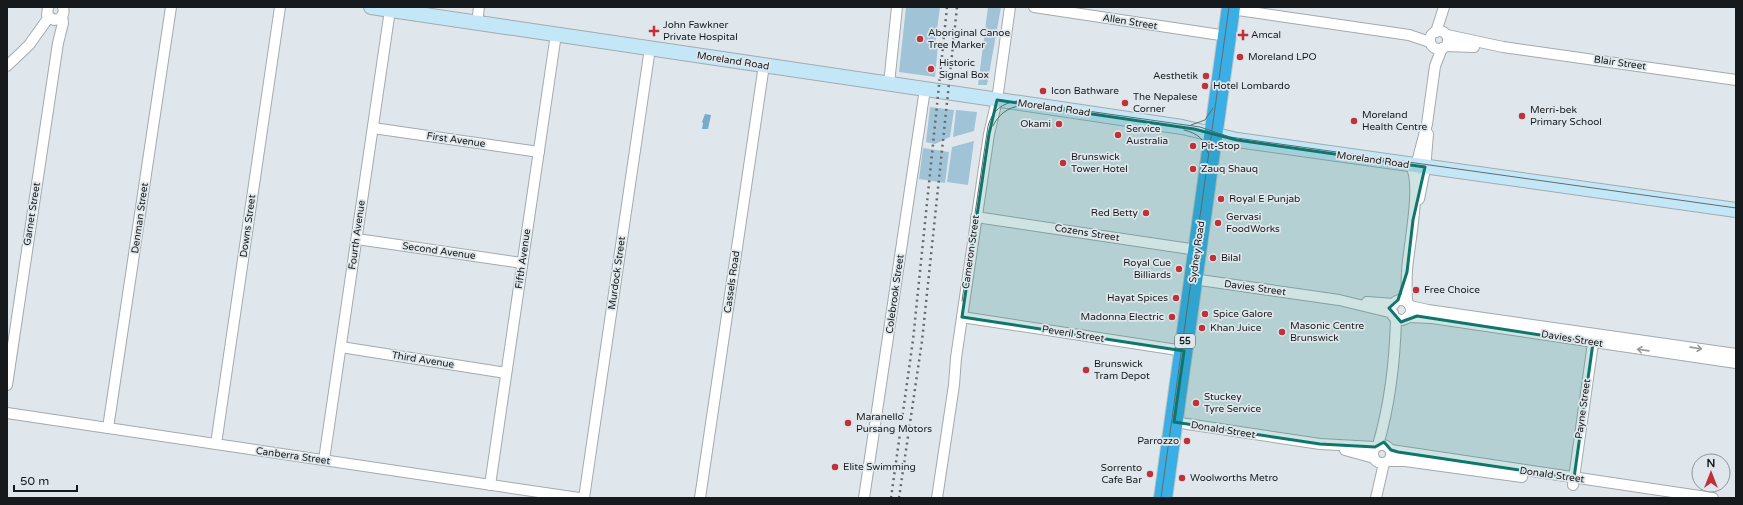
<svg xmlns="http://www.w3.org/2000/svg" width="1743" height="505" viewBox="0 0 1743 505" font-family="'Varela Round',sans-serif">
  <rect width="100%" height="100%" fill="#dfe7ec"/>
  <!-- green -->
  <g fill="#a0c3d7">
    <polygon points="906,7 940,7 935,45 938,45 935,77 899,72"/>
    <polygon points="988,7 1001,7 987,85 978,85"/>
    <polygon points="930,107 954,110 950,137 935,144 926,142"/>
    <polygon points="956,110 977,112 974,131 953,137"/>
    <polygon points="974,141 968,185 947,182 952,147"/>
    <polygon points="923,148 949,152 945,183 919,179"/>
  </g>
  <!-- water -->
  <polygon fill="#76acca" points="705,114 711,115 708,129 702,129 703,123 702,122"/>
  <g fill="none" stroke-linecap="round" stroke-linejoin="round">
    <defs>
      <g id="street">
        <path d="M48 7 47 15 54 20C62 19 65 14 63 7"/>
        <polyline points="1034,7 1227,36"/>
        <polyline points="1231,9 1409,35 1430,42"/>
        <polyline points="477,23 479,7"/>
        <circle cx="1439" cy="40" r="9"/>
        <polyline points="1436,32 1444,7"/>
        <polyline points="1447,35 1503,47 1736,80"/>
        <polyline points="1446,46 1474,47"/>
        <polyline points="7,66 29,45 49,17"/>
        <polyline points="889,84 897,7"/>
        <polyline points="373,128 539,152"/>
        <polyline points="1416,166 1427,124 1435,66 1442,48"/>
        <polyline points="1419,199 1425,169 1428,134"/>
        <polyline points="976,217 1197,250"/>
        <polyline points="357,239 522,263"/>
        <polyline points="1193,279 1339,300 1393,313"/>
        <circle cx="1401" cy="310" r="10"/>
        <polyline points="1367,302 1394,304"/>
        <path d="M1407 302C1407 291 1406 281 1407 271 1408 249 1423 181 1410 165"/>
        <polyline points="1410,306 1428,310 1736,354"/>
        <polyline points="962,317 1184,351"/>
        <polyline points="1408,317 1432,318 1736,363"/>
        <polyline points="341,347 506,373"/>
        <polyline points="7,385 58,43 63,23 62,16"/>
        <polyline points="7,413 579,498"/>
        <polyline points="1174,422 1320,444 1375,447"/>
        <polyline points="108,428 171,7"/>
        <polyline points="216,444 280,7"/>
        <circle cx="1382" cy="454" r="9"/>
        <path d="M1378 445C1390 404 1395 361 1396 318"/>
        <polyline points="1345,450 1374,458"/>
        <polyline points="1391,450 1713,498"/>
        <polyline points="324,460 390,10"/>
        <polyline points="1389,461 1405,461 1522,477"/>
        <polyline points="490,485 556,34"/>
        <polyline points="1573,485 1594,336"/>
        <polyline points="584,498 650,48"/>
        <polyline points="700,498 764,65"/>
        <polyline points="864,498 925,89"/>
        <polyline points="937,498 954,385 956,358 989,134 997,100 1010,7"/>
        <polyline points="1376,498 1384,463"/>
      </g>
      <polyline id="secondary" points="371,7 1182,127 1237,140 1736,210"/>
      <polyline id="highway" points="1163,498 1231,7"/>
    </defs>
    <!-- street casing -->
    <use href="#street" stroke="#a2aaae" stroke-width="12"/>
    <!-- secondary casing -->
    <use href="#secondary" stroke="#a2aaae" stroke-width="16"/>
    <!-- highway casing -->
    <use href="#highway" stroke="#c3c3c4" stroke-width="20"/>
    <!-- street -->
    <use href="#street" stroke="#fff" stroke-width="10"/>
    <!-- secondary -->
    <use href="#secondary" stroke="#c4e7f8" stroke-width="14"/>
    <!-- highway -->
    <use href="#highway" stroke="#39afe6" stroke-width="18"/>
    <!-- tram -->
    <g stroke="#656a6d" stroke-width="1">
      <polyline points="1191,125 1205,120 1213,108"/>
      <path d="M993 126C998 115 1008 107 1020 106"/>
      <path d="M1184 130C1197 133 1205 139 1208 153"/>
      <path d="M962 301 988 126C992 111 1002 103 1017 101L1200 127 1230 137 1736 208"/>
      <polyline points="1161,498 1229,7"/>
    </g>
    <!-- rail -->
    <g stroke="#656a6d" stroke-width="2.5" stroke-dasharray="2 4" stroke-linecap="butt">
      <polyline points="891,498 913,340 947,7"/>
      <polyline points="899,498 922,341 957,7"/>
    </g>
  </g>
  <!-- one-way arrows -->
  <defs><path id="oneway-shaft" d="M-6 0H5M1.5-3L5.5 0L1.5 3" fill="none" stroke-width="1.6" stroke-linecap="round" stroke-linejoin="round"/></defs>
  <g stroke="#979899">
    <use href="#oneway-shaft" transform="translate(1696 348) rotate(8)"/>
    <use href="#oneway-shaft" transform="translate(1643 350) rotate(-172)"/>
  </g>
  <!-- marked area -->
  <path fill="#0f766e" fill-opacity="0.2" stroke="#0f766e" stroke-width="3" stroke-linejoin="round" d="M997 100 1194 129 1237 140 1425 167 1413 220 1407 272 1398 300 1389 308 1401 322 1417 316 1593 343 1574 478 1398 452 1391 450 1384 442 1375 447 1320 444 1174 422 1184 351 962 317 989 134Z"/>
  <!-- markers -->
  <g fill="#c03139" stroke="#dfe7ec" stroke-width="1.5">
    <path d="M652 25h4v4h4v4h-4v4h-4v-4h-4v-4h4z"/>
    <path d="M1241 29h4v4h4v4h-4v4h-4v-4h-4v-4h4z"/>
    <circle cx="920" cy="39" r="4"/>
    <circle cx="1240" cy="57" r="4"/>
    <circle cx="931" cy="69" r="4"/>
    <circle cx="1206" cy="76" r="4"/>
    <circle cx="1205" cy="86" r="4"/>
    <circle cx="1043" cy="91" r="4"/>
    <circle cx="1125" cy="103" r="4"/>
    <circle cx="1522" cy="116" r="4"/>
    <circle cx="1354" cy="121" r="4"/>
    <circle cx="1059" cy="124" r="4"/>
    <circle cx="1118" cy="135" r="4"/>
    <circle cx="1193" cy="146" r="4"/>
    <circle cx="1063" cy="163" r="4"/>
    <circle cx="1193" cy="169" r="4"/>
    <circle cx="1221" cy="199" r="4"/>
    <circle cx="1146" cy="213" r="4"/>
    <circle cx="1218" cy="223" r="4"/>
    <circle cx="1213" cy="258" r="4"/>
    <circle cx="1179" cy="269" r="4"/>
    <circle cx="1416" cy="290" r="4"/>
    <circle cx="1176" cy="298" r="4"/>
    <circle cx="1205" cy="314" r="4"/>
    <circle cx="1172" cy="317" r="4"/>
    <circle cx="1202" cy="328" r="4"/>
    <circle cx="1282" cy="332" r="4"/>
    <circle cx="1086" cy="370" r="4"/>
    <circle cx="1196" cy="403" r="4"/>
    <circle cx="848" cy="423" r="4"/>
    <circle cx="1187" cy="441" r="4"/>
    <circle cx="835" cy="467" r="4"/>
    <circle cx="1150" cy="474" r="4"/>
    <circle cx="1182" cy="478" r="4"/>
  </g>
  <g text-anchor="middle" dominant-baseline="central" stroke-width="3.5" stroke-linejoin="round" paint-order="stroke">
    <!-- shield labels -->
    <rect fill="#dfe7ec" stroke="#53585a" stroke-width="1" x="1175" y="334" width="20" height="14" rx="3"/>
    <g font-size="9" font-weight="bold" fill="#171a1c">
      <text x="1185" y="341">55</text>
    </g>
    <!-- street labels -->
    <g font-size="10" fill="#171a1c" stroke="#dfe7ec">
      <text transform="translate(1130 22) rotate(9)">Allen Street</text>
      <text transform="translate(733 61) rotate(9)">Moreland Road</text>
      <text transform="translate(1620 63) rotate(8)">Blair Street</text>
      <text transform="translate(1054 108) rotate(8)">Moreland Road</text>
      <text transform="translate(456 140) rotate(8)">First Avenue</text>
      <text transform="translate(1373 160) rotate(8)">Moreland Road</text>
      <text transform="translate(32 214) rotate(-81)">Garnet Street</text>
      <text transform="translate(140 218) rotate(-82)">Denman Street</text>
      <text transform="translate(248 226) rotate(-82)">Downs Street</text>
      <text transform="translate(1087 233) rotate(9)">Cozens Street</text>
      <text transform="translate(357 235) rotate(-82)">Fourth Avenue</text>
      <text transform="translate(439 251) rotate(8)">Second Avenue</text>
      <text transform="translate(971 252) rotate(-82)">Cameron Street</text>
      <text transform="translate(1197 252) rotate(-82)">Sydney Road</text>
      <text transform="translate(523 259) rotate(-82)">Fifth Avenue</text>
      <text transform="translate(617 273) rotate(-82)">Murdock Street</text>
      <text transform="translate(732 282) rotate(-82)">Cassels Road</text>
      <text transform="translate(1255 288) rotate(8)">Davies Street</text>
      <text transform="translate(895 294) rotate(-82)">Colebrook Street</text>
      <text transform="translate(1073 334) rotate(9)">Peveril Street</text>
      <text transform="translate(1572 339) rotate(9)">Davies Street</text>
      <text transform="translate(423 360) rotate(9)">Third Avenue</text>
      <text transform="translate(1583 409) rotate(-82)">Payne Street</text>
      <text transform="translate(1223 430) rotate(9)">Donald Street</text>
      <text transform="translate(293 456) rotate(8)">Canberra Street</text>
      <text transform="translate(1552 475) rotate(8)">Donald Street</text>
    </g>
    <!-- poi labels -->
    <g font-size="10" fill="#171a1c" stroke="#dfe7ec" text-anchor="start">
      <text x="663" y="25">John Fawkner<tspan x="663" dy="12">Private Hospital</tspan></text>
      <text x="928" y="33">Aboriginal Canoe<tspan x="928" dy="12">Tree Marker</tspan></text>
      <text x="1251" y="35">Amcal</text>
      <text x="1248" y="57">Moreland LPO</text>
      <text x="939" y="63">Historic<tspan x="939" dy="12">Signal Box</tspan></text>
      <text x="1198" y="76" text-anchor="end">Aesthetik</text>
      <text x="1213" y="86">Hotel Lombardo</text>
      <text x="1051" y="91">Icon Bathware</text>
      <text x="1133" y="97">The Nepalese<tspan x="1133" dy="12">Corner</tspan></text>
      <text x="1530" y="110">Merri-bek<tspan x="1530" dy="12">Primary School</tspan></text>
      <text x="1362" y="115">Moreland<tspan x="1362" dy="12">Health Centre</tspan></text>
      <text x="1051" y="124" text-anchor="end">Okami</text>
      <text x="1126" y="129">Service<tspan x="1126" dy="12">Australia</tspan></text>
      <text x="1201" y="146">Pit-Stop</text>
      <text x="1071" y="157">Brunswick<tspan x="1071" dy="12">Tower Hotel</tspan></text>
      <text x="1201" y="169">Zauq Shauq</text>
      <text x="1229" y="199">Royal E Punjab</text>
      <text x="1138" y="213" text-anchor="end">Red Betty</text>
      <text x="1226" y="217">Gervasi<tspan x="1226" dy="12">FoodWorks</tspan></text>
      <text x="1221" y="258">Bilal</text>
      <text x="1171" y="263" text-anchor="end">Royal Cue<tspan x="1171" dy="12">Billiards</tspan></text>
      <text x="1424" y="290">Free Choice</text>
      <text x="1168" y="298" text-anchor="end">Hayat Spices</text>
      <text x="1213" y="314">Spice Galore</text>
      <text x="1164" y="317" text-anchor="end">Madonna Electric</text>
      <text x="1290" y="326">Masonic Centre<tspan x="1290" dy="12">Brunswick</tspan></text>
      <text x="1210" y="328">Khan Juice</text>
      <text x="1094" y="364">Brunswick<tspan x="1094" dy="12">Tram Depot</tspan></text>
      <text x="1204" y="397">Stuckey<tspan x="1204" dy="12">Tyre Service</tspan></text>
      <text x="856" y="417">Maranello<tspan x="856" dy="12">Pursang Motors</tspan></text>
      <text x="1179" y="441" text-anchor="end">Parrozzo</text>
      <text x="843" y="467">Elite Swimming</text>
      <text x="1142" y="468" text-anchor="end">Sorrento<tspan x="1142" dy="12">Cafe Bar</tspan></text>
      <text x="1190" y="478">Woolworths Metro</text>
    </g>
  </g>
  <!-- border -->
  <rect width="1743" height="505" fill="none" stroke="#171a1c" stroke-width="16"/>
  <!-- north arrow -->
  <g transform="translate(1711 473)"><circle r="19" fill="#dfe7ec" stroke="#8f9599"/>
  <path d="M0-3L7 15L0 10L-7 15Z" fill="#c03139"/>
  <text y="-6" font-size="11" font-weight="bold" text-anchor="middle" fill="#171a1c">N</text>
  </g>
  <!-- scale -->
  <path d="M14 485v6h63v-6" fill="none" stroke="#171a1c" stroke-width="2"/>
  <text x="20" y="485" font-size="12" fill="#171a1c" stroke="#dfe7ec" stroke-width="3" paint-order="stroke">50 m</text>
</svg>
